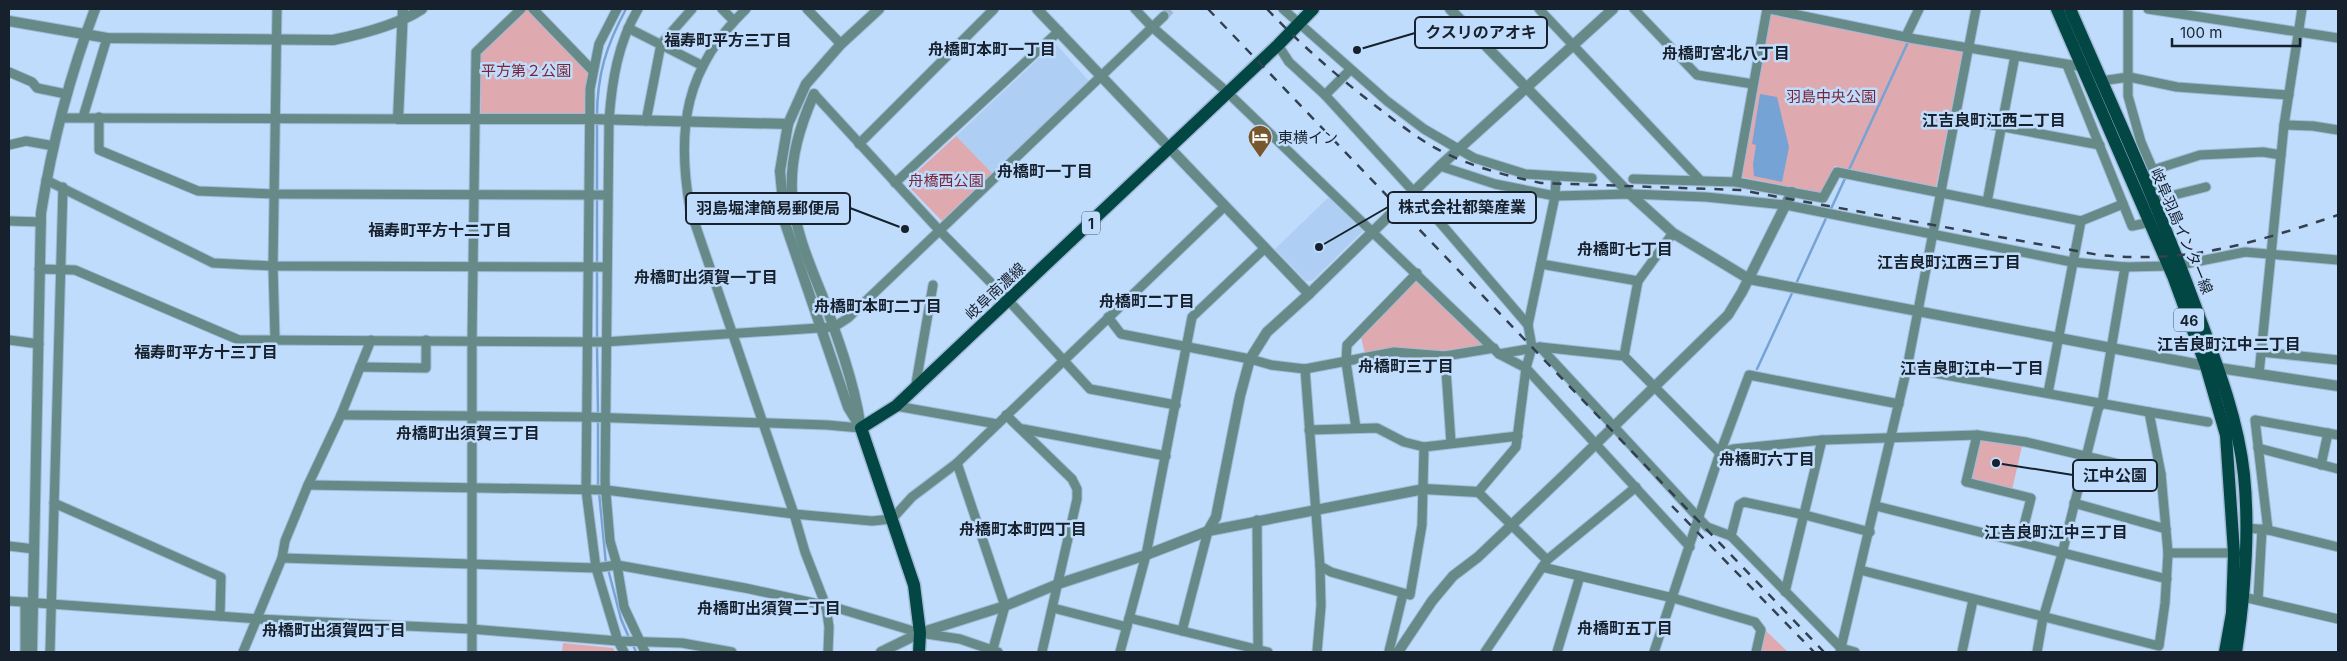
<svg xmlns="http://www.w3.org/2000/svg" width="2347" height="661" viewBox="0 0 2347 661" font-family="Inter,'Noto Sans JP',sans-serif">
  <rect width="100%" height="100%" fill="#c0dcfc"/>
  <!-- built -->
  <g fill="#aecff3">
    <polygon points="1055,43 1089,81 992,173 956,136"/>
    <polygon points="1330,196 1363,231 1312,281 1306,281 1275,249"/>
  </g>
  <!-- green -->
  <g fill="#dea9af">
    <polygon points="527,9 589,71 584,114 481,113 481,53"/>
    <polygon points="1770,13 1963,51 1936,187 1835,166 1821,193 1741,177"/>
    <polygon points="956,136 992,173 942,221 908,186 908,180"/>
    <polygon points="1417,280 1437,301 1444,305 1484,345 1442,351 1393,349 1365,354 1361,337"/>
    <polygon points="1980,438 2022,446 2012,490 1970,480"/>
    <polygon points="1766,631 1788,652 1761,652"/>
    <polygon points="563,643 613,648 615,652 562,652"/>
  </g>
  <!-- water -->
  <polygon fill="#76a3d5" points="1760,94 1777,97 1789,147 1782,182 1754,176 1753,164 1756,145 1752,144"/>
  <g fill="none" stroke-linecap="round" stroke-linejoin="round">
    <!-- stream -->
    <g stroke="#76a3d5" stroke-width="2.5">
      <path d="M597 117C597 75 606 46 626 9"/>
      <polyline points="597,122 597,192"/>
      <polyline points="597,197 597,264"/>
      <polyline points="1830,211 1908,42"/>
      <polyline points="597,270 597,339"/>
      <polyline points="1795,286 1827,216"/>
      <polyline points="597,345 598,414"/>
      <polyline points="1757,369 1793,291"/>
      <polyline points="598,420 598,487"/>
      <polyline points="599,492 606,564"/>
      <polyline points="608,569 621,619 630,640"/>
      <polyline points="633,645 636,652"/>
    </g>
    <!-- minor-tunnel -->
    <polyline stroke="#9eb7d3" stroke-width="9" stroke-dasharray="9 4.5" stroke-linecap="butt" points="1164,16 1171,9"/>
    <defs>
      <g id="minor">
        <polyline points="533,9 592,70"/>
        <polyline points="617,9 599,44 590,89 586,490 596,568 618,641 624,652"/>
        <path d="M638 9C618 43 612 80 609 120L605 482 610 541 617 565 624 607 645 652"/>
        <polyline points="722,9 734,21"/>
        <path d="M746 9C685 68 676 128 690 209L794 514 805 552 826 606 829 627 828 652"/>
        <polyline points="807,9 841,44"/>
        <polyline points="1135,9 1151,26 1227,92 1499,354 1526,368 1690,547"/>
        <polyline points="1283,9 1387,101 1424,129 1474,158 1525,174 1592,178"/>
        <polyline points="1539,9 1700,180"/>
        <polyline points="1634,9 1697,75 1753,84"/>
        <polyline points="1769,9 1915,39 2084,67"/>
        <polyline points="2128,9 2128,96 2141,142 2153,170 2200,155 2263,152 2281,155"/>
        <polyline points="2148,9 2338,38"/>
        <polyline points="628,28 703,66"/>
        <polyline points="1906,36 1919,9"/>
        <polyline points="1278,45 1289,62 1325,95 1413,191 1528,325"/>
        <polyline points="2067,65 2132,226 2151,222"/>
        <polyline points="9,72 32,82 37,88 66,94"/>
        <polyline points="2101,81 2129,77 2177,87 2289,95"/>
        <polyline points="814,94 939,230 1009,301 1090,389 1176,405"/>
        <polyline points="1325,95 1350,70"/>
        <polyline points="83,117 107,38"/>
        <polyline points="99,117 99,150 198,191 275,194 607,195"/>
        <polyline points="61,118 398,119"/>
        <polyline points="1955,118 2100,145"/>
        <polyline points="646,121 661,44 692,9"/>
        <polyline points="2284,125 2313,126 2338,130"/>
        <polyline points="859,144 994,9"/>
        <polyline points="9,145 26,141 54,146"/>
        <polyline points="1440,166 1495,184 1555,196 1630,194 1706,197 1786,205 2072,262 2125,267 2169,266"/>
        <polyline points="2153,170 2153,177 2162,198 2206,187"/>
        <polyline points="1633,179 1736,182 1823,198 1837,172 2081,221"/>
        <polyline points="46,180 213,263 273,266 606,267"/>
        <polyline points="1736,182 1767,9"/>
        <polyline points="895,183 1059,31"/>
        <polyline points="1987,202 2015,56"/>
        <polyline points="9,221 41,222"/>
        <polyline points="1541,264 1638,281"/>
        <polyline points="2180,265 2245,252 2338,260"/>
        <polyline points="39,269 75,270 239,340 604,342 834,327 848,318 1164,16"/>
        <polyline points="1108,317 1121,334 1250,359 1271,365 1305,369 1394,352 1445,356 1494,348"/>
        <polyline points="275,339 273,266 277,9"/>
        <polyline points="9,340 39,344"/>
        <polyline points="1540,347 1707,527 1731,536 1841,648 1855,652"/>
        <polyline points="2261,352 2338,360"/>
        <polyline points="1499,354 1540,347 1624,356 1720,453"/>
        <polyline points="1445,356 1451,443"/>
        <polyline points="1624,356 1638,281 1673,233"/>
        <polyline points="360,367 426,368 426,340"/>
        <polyline points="1305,369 1320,566 1321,606 1317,652"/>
        <polyline points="2259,374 2284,125 2302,9"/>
        <polyline points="915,389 933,285"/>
        <polyline points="2048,393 2081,221 2123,204"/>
        <polyline points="896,406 997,424"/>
        <polyline points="2149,412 2208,422"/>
        <polyline points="341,415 587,417 827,425 861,428"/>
        <polyline points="1006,415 1072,479 1077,489 1077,499 1042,652"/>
        <polyline points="1356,428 1346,362 1347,345 1417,273"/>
        <polyline points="1023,429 1166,456"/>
        <polyline points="1309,430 1377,428 1404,442 1424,447 1518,436"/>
        <polyline points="1977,435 1966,482 2031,498 2020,541"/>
        <polyline points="2258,448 2338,469"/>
        <polyline points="1720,453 1733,449 1822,440 1977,435 2026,442 2161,474"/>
        <polyline points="957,463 1005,606 992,652"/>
        <polyline points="2321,465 2328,433"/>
        <polyline points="308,485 606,490 794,514 872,521 892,519 912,497 957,463 1225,206"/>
        <polyline points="54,503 221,577 220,616"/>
        <polyline points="2074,503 2166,529"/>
        <polyline points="1876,506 2167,579"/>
        <polyline points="1257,520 1258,650"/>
        <polyline points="2247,528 2268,530 2338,547"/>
        <polyline points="2268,530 2255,420 2338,435"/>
        <polyline points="1731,536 1739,505 1744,502 1805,515 1870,532"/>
        <polyline points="9,546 34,549"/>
        <polyline points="2168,553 2234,553"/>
        <polyline points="282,558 596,568 617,565 745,588 837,608 920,633 960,639 998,652"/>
        <polyline points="1547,560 1478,492 1516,447 1526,368 1532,347 1528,325 1555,196 1556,177"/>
        <polyline points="1320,566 1331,572 1410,595 1422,525 1424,447"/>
        <polyline points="1542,567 1673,598 1755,622 1761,630 1756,652"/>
        <polyline points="1860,570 2159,646 2165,603 2168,553 2161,474 2149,412 1907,368"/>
        <polyline points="1785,592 1822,440"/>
        <polyline points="2239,596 2338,619"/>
        <polyline points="2258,600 2262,529"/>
        <polyline points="9,601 258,619 471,629 618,641 682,643 732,652"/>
        <polyline points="1053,608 1127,627"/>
        <polyline points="1129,618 1268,652"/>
        <polyline points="1182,631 1208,531"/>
        <polyline points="1389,651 1403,594"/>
        <polyline points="25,652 25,602"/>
        <polyline points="50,652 63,187"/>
        <polyline points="243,652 282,558 285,541 308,485 341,415 371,340"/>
        <polyline points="472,652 472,341 476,52 521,9"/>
        <polyline points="1120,652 1146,555 1192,317 1265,248"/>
        <polyline points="1485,652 1547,560 1636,487"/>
        <polyline points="1557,652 1580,576"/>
        <polyline points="1654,652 1720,453 1749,375 1899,404"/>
        <polyline points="1840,652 1907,368 1976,9"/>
        <polyline points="1962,652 1973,600"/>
        <polyline points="2037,652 2043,618 2062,554 2098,409 2102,403 2125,267"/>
      </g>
      <g id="tertiary">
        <polyline points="403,9 398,119 589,119 788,124"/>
        <polyline points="1037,9 1309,294"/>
        <polyline points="1450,9 1630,194 1673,233 1749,279 2206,366 2338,386"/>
        <path d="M9 21 107 38 333 40C362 34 398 25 422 9"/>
        <path d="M814 94C800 126 790 158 792 193 794 228 809 263 822 295 837 336 853 379 860 422"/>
        <polyline points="861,428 848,407 785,223 780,171 788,124 806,84 841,44 879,9"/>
        <polyline points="1208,531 1216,517 1240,396 1250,359 1267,332 1309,294 1440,166 1613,9"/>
        <path d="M32 652 41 213C52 143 70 75 95 9"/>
        <polyline points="881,652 920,633 1005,606 1058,584 1146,555 1208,531 1424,489 1478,492"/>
        <polyline points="1398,652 1432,601 1453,576 1478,557 1563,476 1728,315 1742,292 1792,192"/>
      </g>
      <g id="primary">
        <polyline points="2057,9 2173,276 2206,366 2226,435 2234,553 2232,613 2225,652"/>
        <path d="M2070 9C2113 108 2159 207 2196 308 2216 362 2238 418 2244 475 2250 535 2245 593 2236 652"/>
        <polyline points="919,652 920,633 914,585 861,428 896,406 1278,45 1313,9"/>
      </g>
    </defs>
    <!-- minor casing -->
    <use href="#minor" stroke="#a2bad7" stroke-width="11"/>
    <!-- tertiary casing -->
    <use href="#tertiary" stroke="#a2bad7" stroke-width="12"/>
    <!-- primary casing -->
    <use href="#primary" stroke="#a2bad7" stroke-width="15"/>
    <!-- minor -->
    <use href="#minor" stroke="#668a88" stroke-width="9"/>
    <!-- tertiary -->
    <use href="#tertiary" stroke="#668a88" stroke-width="10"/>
    <!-- primary -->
    <use href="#primary" stroke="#034745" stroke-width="12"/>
    <!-- rail -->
    <g stroke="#334050" stroke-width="2.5" stroke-dasharray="9 9" stroke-linecap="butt">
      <polyline points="1208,9 1824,652"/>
      <path d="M1267 9C1301 45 1338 77 1377 107 1394 120 1412 134 1430 145 1464 165 1503 175 1541 183L1740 190 2099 255C2190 264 2253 243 2338 215"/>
      <polyline points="1672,506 1814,652"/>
    </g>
  </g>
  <!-- icons -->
  <defs>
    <symbol id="hotel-pin" viewBox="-11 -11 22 30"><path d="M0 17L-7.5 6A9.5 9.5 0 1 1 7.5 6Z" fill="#78572d" stroke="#c0dcfc"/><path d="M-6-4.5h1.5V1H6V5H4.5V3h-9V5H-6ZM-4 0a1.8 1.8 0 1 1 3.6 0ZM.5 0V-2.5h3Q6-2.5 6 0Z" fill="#fff"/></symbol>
  </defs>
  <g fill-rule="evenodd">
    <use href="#hotel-pin" x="1246" y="123" width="28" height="38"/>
  </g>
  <g text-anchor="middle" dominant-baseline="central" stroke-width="5" stroke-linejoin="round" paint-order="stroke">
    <!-- shield labels -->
    <g fill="#c0dcfc" stroke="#4a596b" stroke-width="1">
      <rect x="1082" y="211.5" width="18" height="23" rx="4"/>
      <rect x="2174" y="308.5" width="30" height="23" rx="4"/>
    </g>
    <g font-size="14" font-weight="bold" fill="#17212d">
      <text x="1091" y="223">1</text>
      <text x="2189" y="320">46</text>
    </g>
    <!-- park labels -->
    <g font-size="15" fill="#7a2537" stroke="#c0dcfc">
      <text x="526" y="70">平方第２公園</text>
      <text x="1831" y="96">羽島中央公園</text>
      <text x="946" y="180">舟橋西公園</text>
    </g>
    <!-- poi labels -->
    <g font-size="15" fill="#17212d" stroke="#c0dcfc" text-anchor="start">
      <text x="1278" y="137">東横イン</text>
    </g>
    <!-- street labels -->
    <g font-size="15" fill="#17212d" stroke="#c0dcfc">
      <text transform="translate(2182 231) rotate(67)">岐阜羽島インター線</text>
      <text transform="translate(995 291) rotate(-43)">岐阜南濃線</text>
    </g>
    <!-- neighbourhood labels -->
    <g font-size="16" font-weight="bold" fill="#17212d" stroke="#c0dcfc">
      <text x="728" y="40">福寿町平方三丁目</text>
      <text x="992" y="49">舟橋町本町一丁目</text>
      <text x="1726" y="53">舟橋町宮北八丁目</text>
      <text x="1994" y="120">江吉良町江西二丁目</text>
      <text x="1045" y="171">舟橋町一丁目</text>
      <text x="440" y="230">福寿町平方十二丁目</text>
      <text x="1625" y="249">舟橋町七丁目</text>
      <text x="1949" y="262">江吉良町江西三丁目</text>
      <text x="706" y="277">舟橋町出須賀一丁目</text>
      <text x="1147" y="301">舟橋町二丁目</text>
      <text x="878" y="306">舟橋町本町二丁目</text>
      <text x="2229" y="344">江吉良町江中二丁目</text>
      <text x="206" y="352">福寿町平方十三丁目</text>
      <text x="1406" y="366">舟橋町三丁目</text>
      <text x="1972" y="368">江吉良町江中一丁目</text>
      <text x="468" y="433">舟橋町出須賀三丁目</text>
      <text x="1767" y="459">舟橋町六丁目</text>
      <text x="1023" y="529">舟橋町本町四丁目</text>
      <text x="2056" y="532">江吉良町江中三丁目</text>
      <text x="769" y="608">舟橋町出須賀二丁目</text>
      <text x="1625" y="628">舟橋町五丁目</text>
      <text x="334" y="630">舟橋町出須賀四丁目</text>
    </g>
  </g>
  <!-- callouts -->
  <path fill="none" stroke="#17212d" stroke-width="2" d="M1357 50L1415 33M1319 247L1388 207M905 229L850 208M1996 463L2073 475"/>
  <g fill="#17212d" stroke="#c0dcfc" stroke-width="2">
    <circle cx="1357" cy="50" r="5"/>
    <circle cx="1319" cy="247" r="5"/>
    <circle cx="905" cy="229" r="5"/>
    <circle cx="1996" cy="463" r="5"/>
  </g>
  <g fill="#c0dcfc" stroke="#17212d" stroke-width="2">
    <rect x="1415" y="17" width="132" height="31" rx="5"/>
    <rect x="1388" y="192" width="148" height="31" rx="5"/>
    <rect x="686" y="193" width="164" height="31" rx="5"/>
    <rect x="2073" y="460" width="84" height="31" rx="5"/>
  </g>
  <g font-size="16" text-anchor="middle" font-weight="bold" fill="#17212d">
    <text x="1481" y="38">クスリのアオキ</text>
    <text x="1462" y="213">株式会社都築産業</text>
    <text x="768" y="214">羽島堀津簡易郵便局</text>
    <text x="2115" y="481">江中公園</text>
  </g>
  <!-- border -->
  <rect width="2347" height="661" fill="none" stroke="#17212d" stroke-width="20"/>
  <!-- scale -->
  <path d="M2172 38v8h128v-8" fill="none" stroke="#17212d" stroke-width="2.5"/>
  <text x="2180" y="38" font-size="15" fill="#17212d" stroke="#c0dcfc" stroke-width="4" paint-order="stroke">100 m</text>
</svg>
